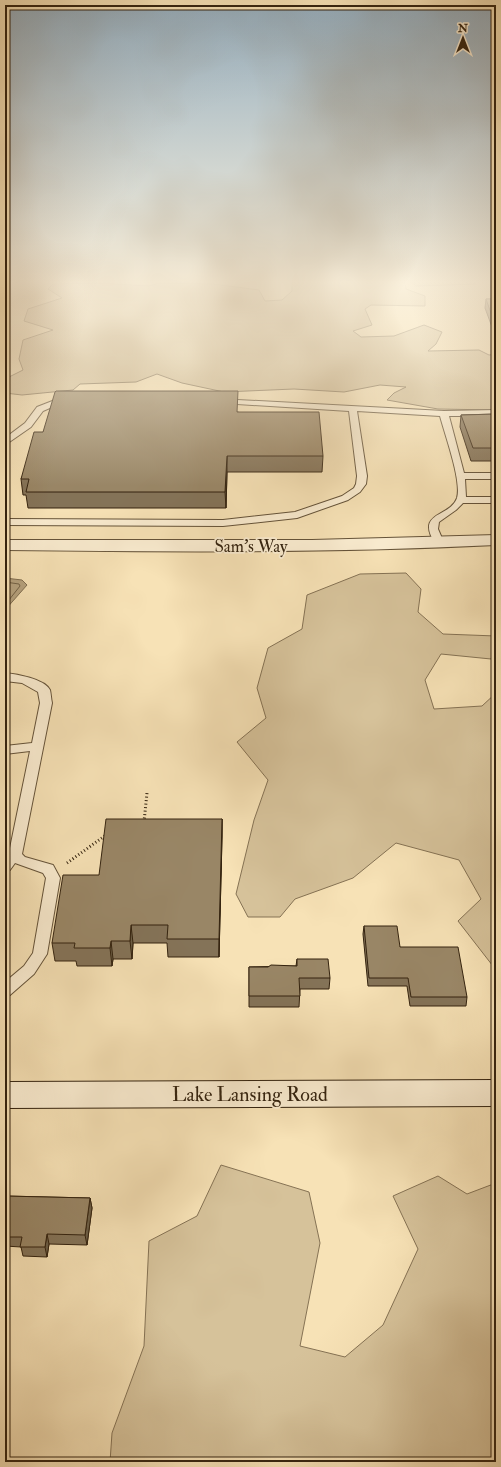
<svg xmlns="http://www.w3.org/2000/svg" width="501" height="1467" viewBox="0 0 501 1467" font-family="'IM FELL Double Pica',serif">
  <rect width="100%" height="100%" fill="#f7e2b6"/>
  <filter id="stains"><feTurbulence type="fractalNoise" baseFrequency=".005" numOctaves="4"/><feColorMatrix values="0 0 0 0 .2 0 0 0 0 .09 0 0 0 0 .02 0 0 0 .5 -.17"/></filter>
  <radialGradient id="worn" r=".72"><stop offset=".6" stop-color="#630" stop-opacity="0"/><stop offset="1" stop-color="#630" stop-opacity=".3"/></radialGradient>
  <!-- green -->
  <g fill="#d6c29a" stroke="#857254">
    <polygon points="292,280 404,280 406,289 425,296 425,306 371,305 365,309 372,325 353,331 361,337 394,336 424,325 442,332 436,344 428,351 479,350 489,355 496,354 496,410 438,409 387,400 394,393 406,387 380,385 344,392 294,389 224,392 182,383 157,374 136,382 80,384 73,390 22,395 5,393 5,379 23,370 19,359 23,340 53,330 24,321 28,309 62,298 48,289 53,284 98,283 149,286 159,283 213,284 259,290 265,301 282,300 292,291"/>
    <polygon points="409,280 475,280 476,284 416,286"/>
    <polygon points="406,573 421,589 418,612 443,634 496,636 496,644 491,659 441,654 425,680 434,709 482,706 496,693 496,970 458,921 481,899 459,860 396,843 353,878 295,899 280,917 248,917 236,894 254,820 268,780 237,742 266,718 257,688 268,648 302,629 307,595 360,574"/>
    <polygon points="221,1165 309,1192 320,1243 300,1346 345,1357 383,1325 418,1249 393,1196 438,1176 467,1194 496,1183 496,1462 110,1462 112,1433 144,1346 149,1241 197,1216"/>
  </g>
  <!-- water -->
  <polygon fill="#b5a17d" stroke="#816f51" points="5,578 22,580 27,585 5,610"/>
  <g fill="none" stroke-linecap="round" stroke-linejoin="round">
    <!-- shore -->
    <polyline stroke="#746246" stroke-width="1" points="5,582 19,584 20,586 5,605"/>
    <defs>
      <g id="service">
        <polygon points="67,399 70,399 71,401 70,403 59,404 43,411 31,427 5,445 5,438 25,423 37,407 55,400"/>
        <path d="M219 399 444 411 496 410V416H449L464 473H496V479H465L466 497H496V503H463L456 510 439 522 438 529 444 543 439 546 436 545C414 511 450 518 457 498 462 481 445 435 440 416L357 411 367 476 366 484 360 492 348 500 297 518 223 526 5 525V519L223 520 295 512 342 496 354 488 356 484 357 476 349 411 222 403H219L218 401Z"/>
        <path d="M5 673C16 674 45 679 50 690 51 694 51 699 52 703L22 854 25 857 53 865 60 878 47 954 34 974 10 995 5 997V982L24 966 33 953 46 878 43 873 15 863 10 870 5 871V857L9 853 30 751 5 754V746L32 743 40 703 38 692 22 683 5 681Z"/>
      </g>
      <path id="minor" d="M496 535V545C332 553 169 552 5 550V540H312Z"/>
      <polygon id="secondary" points="496,1080 496,1106 5,1108 5,1082"/>
    </defs>
    <!-- service casing -->
    <use href="#service" stroke="#655339" stroke-width="2"/>
    <!-- minor casing -->
    <use href="#minor" stroke="#655339" stroke-width="2"/>
    <!-- secondary casing -->
    <use href="#secondary" stroke="#34230f" stroke-width="2"/>
    <!-- path -->
    <g stroke="#34230f" stroke-width="3" stroke-dasharray="1 2.5" stroke-linecap="butt">
      <polyline points="144,822 147,793"/>
      <polyline points="67,863 106,835"/>
    </g>
    <!-- service -->
    <use href="#service" fill="#faecd0" fill-rule="evenodd"/>
    <!-- minor -->
    <use href="#minor" fill="#faecd0" fill-rule="evenodd"/>
    <!-- secondary -->
    <use href="#secondary" fill="#faecd0" fill-rule="evenodd"/>
  </g>
  <!-- wall -->
  <g fill="#847358" stroke="#34230f">
    <polygon points="486,299 496,299 496,327 492,327 485,308"/>
    <polygon points="238,412 323,456 322,472 227,472 226,508 28,508 26,495 23,495 21,479 43,432"/>
    <polygon points="496,414 496,461 471,461 460,427 461,415"/>
    <polygon points="222,819 222,837 219,957 168,957 167,943 133,943 132,959 113,959 112,966 77,966 76,961 55,961 52,943 99,875"/>
    <polygon points="364,926 400,947 467,997 466,1006 410,1006 407,986 368,986 363,934"/>
    <polygon points="297,959 330,978 329,989 300,989 299,1007 249,1007 249,967 296,966"/>
    <polygon points="5,1196 90,1198 92,1208 87,1245 49,1244 47,1257 23,1256 21,1247 5,1246"/>
  </g>
  <!-- shaded-wall -->
  <g fill="#6b5e47" stroke="#34230f">
    <polygon points="227,456 227,472 226,508 225,492"/>
    <polygon points="222,819 222,837 219,957 219,939"/>
    <polygon points="131,925 133,943 132,959 130,941"/>
    <polygon points="111,941 113,959 112,966 110,948"/>
    <polygon points="90,1198 92,1208 87,1245 85,1235"/>
    <polygon points="47,1234 49,1244 47,1257 45,1247"/>
  </g>
  <!-- building -->
  <g fill="#998666" stroke="#34230f">
    <polygon points="486,299 496,299 496,319 493,319"/>
    <polygon points="56,391 238,391 237,412 319,412 323,456 227,456 225,492 26,492 29,479 21,479 34,432 43,432 55,392"/>
    <polygon points="496,414 496,448 473,448 461,415"/>
    <polygon points="106,819 222,819 219,939 167,939 168,925 131,925 130,941 111,941 110,948 74,948 75,943 52,943 63,875 99,875"/>
    <polygon points="364,926 397,926 400,947 458,947 467,997 411,997 408,978 369,978"/>
    <polygon points="297,959 328,959 330,978 299,978 300,996 249,996 249,967 268,967 271,965 297,966"/>
    <polygon points="5,1196 90,1198 85,1235 47,1234 45,1247 20,1247 22,1237 5,1237"/>
  </g>
  <!-- sky -->
  <linearGradient id="sky" x2="0" y2="1"><stop stop-color="#93acbd"/><stop offset="0.58" stop-color="#fbf2de"/><stop offset="1" stop-color="#fbf2de" stop-opacity="0"/></linearGradient>
  <rect width="501" height="486" fill="url(#sky)"/>
  <g text-anchor="middle" dominant-baseline="central" stroke-width="3.5" stroke-linejoin="round" paint-order="stroke">
    <!-- street labels -->
    <g font-size="17" fill="#34230f" stroke="#faecd0">
      <text x="251" y="546">Sam's Way</text>
    </g>
    <!-- near-street labels -->
    <g font-size="20" fill="#34230f" stroke="#faecd0">
      <text x="250" y="1094">Lake Lansing Road</text>
    </g>
  </g>
  <!-- margin -->
  <rect width="501" height="1467" fill="none" stroke="#f7e2b6" stroke-width="20"/>
  <rect x="6" y="6" width="489" height="1455" fill="none" stroke="#34230f" stroke-width="2"/>
  <rect x="10" y="10" width="481" height="1447" fill="none" stroke="#34230f"/>
  <!-- north arrow -->
  <g transform="translate(463 38)" stroke="#faecd0" stroke-width="3" paint-order="stroke">
  <path d="M0-3L7 15L0 10L-7 15Z" fill="#34230f"/>
  <text y="-6" font-size="11" font-weight="bold" text-anchor="middle" fill="#34230f">N</text>
  </g>
  <rect width="100%" height="100%" filter="url(#stains)"/>
  <rect width="100%" height="100%" fill="url(#worn)"/>
</svg>
